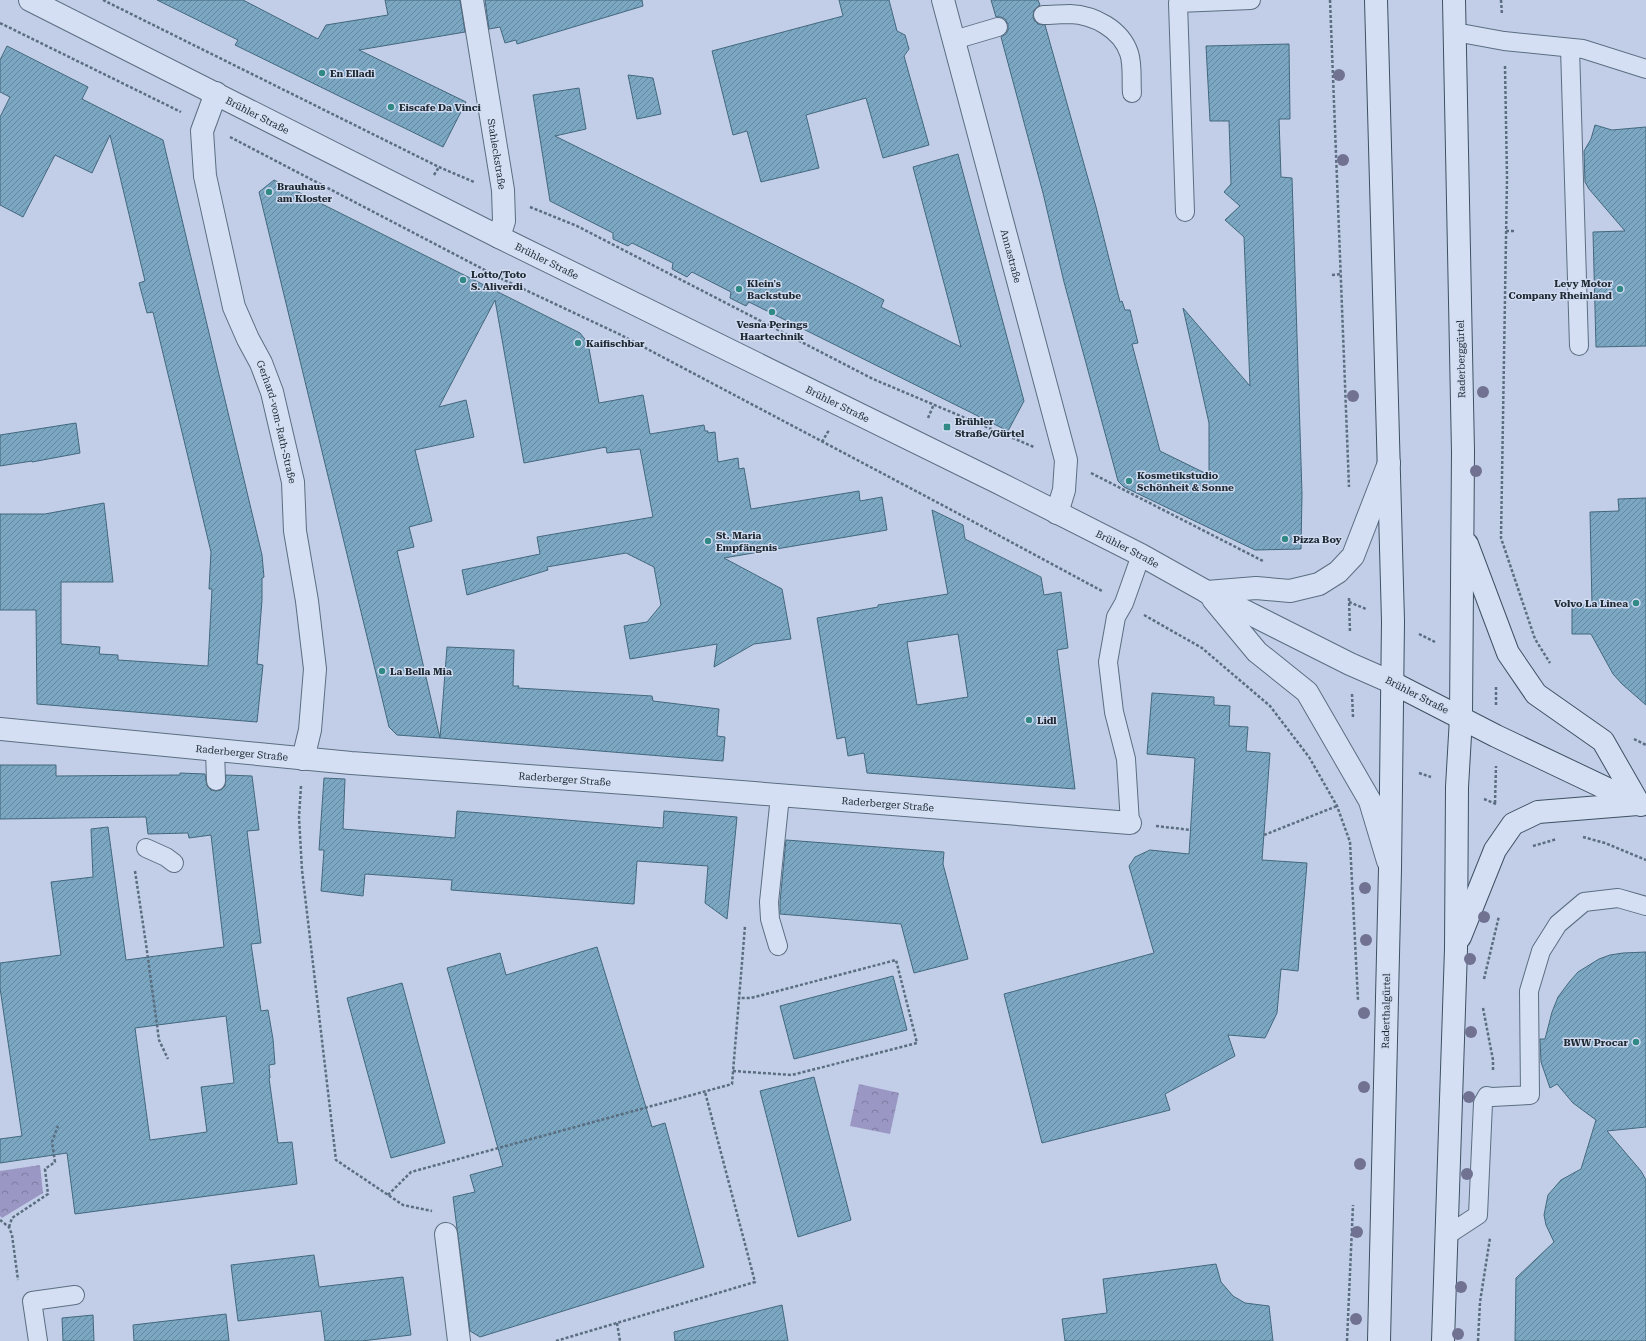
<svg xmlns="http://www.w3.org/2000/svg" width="1646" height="1341" viewBox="0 0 1646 1341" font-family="'Roboto Serif',serif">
  <defs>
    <pattern id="park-crowns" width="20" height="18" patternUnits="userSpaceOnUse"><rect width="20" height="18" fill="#9b97c5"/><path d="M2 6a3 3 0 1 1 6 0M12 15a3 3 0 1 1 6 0" fill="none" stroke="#7e7ba1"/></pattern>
    <pattern id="building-hatch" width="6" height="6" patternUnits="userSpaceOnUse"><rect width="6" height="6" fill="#7ba7c3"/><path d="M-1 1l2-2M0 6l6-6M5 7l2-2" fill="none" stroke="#64889f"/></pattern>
  </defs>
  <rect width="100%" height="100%" fill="#c2cee8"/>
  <!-- park -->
  <g fill="url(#park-crowns)">
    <polygon points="859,1084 899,1093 890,1134 850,1126"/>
    <polygon points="40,1165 43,1193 2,1218 0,1216 0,1171"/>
  </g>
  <!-- building -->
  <g fill="url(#building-hatch)" stroke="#43687d" fill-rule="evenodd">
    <polygon points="157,0 243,0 318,39 326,25 388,15 385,0 460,0 465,32 359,50 466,102 443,147 235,45 238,40"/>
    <polygon points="485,0 642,0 643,6 517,44 516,40 505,43 500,27 489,29"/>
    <polygon points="839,0 889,0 897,31 905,35 909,49 904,56 929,145 883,158 866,98 806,115 819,168 761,182 747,131 733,135 712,51 843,16"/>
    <polygon points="991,0 1038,0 1040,5 1034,10 1033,16 1034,20 1038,24 1045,25 1096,207 1120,302 1122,301 1125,310 1130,310 1138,343 1132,344 1160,451 1209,475 1209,423 1183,308 1250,386 1244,237 1225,220 1240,206 1224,192 1231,184 1229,121 1210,121 1206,46 1289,44 1290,119 1279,119 1281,177 1292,178 1302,494 1301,549 1255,550 1124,487 1118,481 1064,282 1043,193 1001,37 1006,34 1008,30 1008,24 1005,19 1001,17 996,17"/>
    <polygon points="7,46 88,87 82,99 163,140 262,555 264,577 262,578 262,600 257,664 263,665 257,722 37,704 36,610 0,610 0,514 45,514 104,503 113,582 61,582 61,644 100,647 99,654 118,655 118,660 208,666 212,589 209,589 211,552 153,312 147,313 139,283 145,281 110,135 92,173 55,155 23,217 0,205 0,117 10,97 0,92 0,60"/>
    <polygon points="628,75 653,78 661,114 637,119"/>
    <polygon points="579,88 586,129 555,136 857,286 884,300 881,307 961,347 913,167 958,154 1024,401 1008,431 749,302 746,306 730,298 731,292 692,272 687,277 672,269 673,263 632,243 628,246 613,239 613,233 550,201 533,95"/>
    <polygon points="1595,125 1612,130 1646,127 1646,346 1596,347 1593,232 1625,231 1589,189 1585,182 1584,151 1591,139"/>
    <polygon points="274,180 580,333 588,343 599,403 643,395 650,434 704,425 705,431 708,431 708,433 715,432 718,462 738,458 739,469 744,468 751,509 859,491 860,501 882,497 887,530 724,558 782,589 791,639 754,644 714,667 717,644 630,659 624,626 647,622 661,605 654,567 626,553 547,567 548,570 467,595 462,570 540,554 537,537 653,517 640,449 607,453 606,447 524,463 495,300 439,407 466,400 474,437 415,450 432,521 409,527 414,547 397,551 440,738 397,735 389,727 259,192"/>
    <polygon points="76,423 80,453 32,462 32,461 0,466 0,435"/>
    <polygon points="1646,498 1646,705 1622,684 1613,674 1591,634 1572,634 1572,605 1592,605 1590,512 1619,511 1618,499"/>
    <path d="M932 510 963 525 965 539 1041 577 1044 595 1061 592 1068 648 1057 650 1075 789 867 773 864 753 848 756 845 737 837 739 817 618 878 607V605L948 594ZM958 634 968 697 917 705 907 642Z"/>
    <polygon points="447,647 514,650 513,686 519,686 518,688 652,696 653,701 719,709 717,736 725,737 723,761 440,738"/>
    <polygon points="1152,693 1214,697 1214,705 1230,706 1229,726 1248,727 1246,751 1270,753 1262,860 1307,863 1298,971 1281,969 1277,1013 1265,1038 1228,1035 1235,1056 1165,1094 1170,1110 1042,1143 1004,994 1154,953 1129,866 1135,857 1150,850 1189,854 1195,758 1147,754"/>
    <path d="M0 765H56V776L180 775V773L205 774 207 786 211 790 216 791 221 790 225 786 226 775 252 776 259 830 247 831 261 943 251 944 261 1011 268 1010 273 1039 275 1064 269 1065 270 1078H269L278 1143 292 1142 297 1184 75 1214 67 1153 0 1163V1139L22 1136 0 988V963L61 955 51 882 93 877 91 829 108 827 126 960 224 947 211 835 189 838 188 833 148 834 146 817 0 819ZM226 1016 234 1083 201 1087 207 1132 150 1140 135 1028Z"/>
    <polygon points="324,778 345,779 343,829 455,838 457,811 663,828 664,811 737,817 727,919 705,903 708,866 637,861 634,904 451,890 452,880 365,874 363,896 321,891 324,850 319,850"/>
    <polygon points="786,840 944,852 943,864 968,959 914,973 901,924 780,914 780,902"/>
    <polygon points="597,947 652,1127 665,1123 704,1267 480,1337 470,1331 453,1197 475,1192 470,1175 503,1166 447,968 500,953 506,975"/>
    <polygon points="1646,952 1646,1127 1607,1131 1641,1171 1646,1180 1646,1341 1515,1341 1516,1278 1554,1242 1546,1225 1544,1215 1548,1195 1561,1180 1581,1169 1596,1120 1573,1103 1557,1084 1550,1088 1541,1062 1540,1039 1545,1039 1552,1012 1558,997 1570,981 1578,972 1599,959 1610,955 1623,953"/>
    <polygon points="893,976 907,1030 794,1059 780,1006"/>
    <polygon points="402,983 445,1143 391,1158 347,998"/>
    <polygon points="814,1077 851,1220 798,1237 760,1091"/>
    <polygon points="314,1255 319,1287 403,1277 411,1335 362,1341 325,1341 321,1311 238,1321 231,1265"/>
    <polygon points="1216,1264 1221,1282 1233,1296 1245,1303 1269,1306 1273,1341 1065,1341 1062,1319 1107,1313 1103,1279"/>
    <polygon points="782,1305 788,1341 675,1341 674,1332"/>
    <polygon points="226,1314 229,1341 134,1341 133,1325"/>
    <polygon points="93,1315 94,1341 63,1341 62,1318"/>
  </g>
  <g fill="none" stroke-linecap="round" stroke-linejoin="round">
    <defs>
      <g id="service">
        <path d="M1043 15C1052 15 1061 14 1070 14 1094 15 1121 29 1129 53 1133 64 1131 81 1132 93"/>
        <polyline points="1455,32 1504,41 1583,49 1646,69"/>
        <polyline points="954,40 998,27"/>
        <polyline points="1570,48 1579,346"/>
        <polyline points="1185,212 1178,3 1251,0"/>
        <polyline points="215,750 216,781"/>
        <polyline points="1130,823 1126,759 1114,712 1108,662 1116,617 1124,603 1141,555"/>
        <polyline points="146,848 166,857 174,863"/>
        <polyline points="778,946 770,919 769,902 780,796"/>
        <polyline points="1446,1236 1478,1215 1483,1103 1487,1096 1492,1097 1530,1095 1529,991 1541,951 1558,924 1584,902 1618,898 1646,906"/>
        <polyline points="38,1341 32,1301 75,1295"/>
      </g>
      <g id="minor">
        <path id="s1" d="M472 0 503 190 504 221 499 237"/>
        <path id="s2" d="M943 0 1066 460 1064 490 1057 513"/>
        <path id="s3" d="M216 93 202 131 205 176 234 307 248 339 261 363 272 392 293 482 295 531 307 601 315 669 310 730 303 759"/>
        <path id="s4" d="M0 729 351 763 653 785 1130 823"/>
        <polyline points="446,1234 459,1341"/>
      </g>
      <g id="tertiary">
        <path id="s5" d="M30 0 499 237 999 483 1141 555 1207 592 1350 664 1391 682"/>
        <polyline points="1207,592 1256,588 1290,591 1319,584 1338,572 1353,556 1389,463"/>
        <polyline points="1213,599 1257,652 1307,692 1370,801 1388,861"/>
      </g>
      <g id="secondary">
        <polyline points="1376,0 1393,621 1390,869 1379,1341"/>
        <polyline points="1467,544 1508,653 1536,694 1603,741 1639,804"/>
        <polyline points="1391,682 1496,736 1641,805"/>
        <polyline points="1460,937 1495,850 1513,824 1538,812 1638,804"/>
        <polyline points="1443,1341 1456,949 1457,787 1461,718 1463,452 1454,0"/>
      </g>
    </defs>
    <!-- service casing -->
    <use href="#service" stroke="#5b6e80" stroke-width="20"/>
    <!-- minor casing -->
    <use href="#minor" stroke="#5b6e80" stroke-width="24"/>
    <!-- tertiary casing -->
    <use href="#tertiary" stroke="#5b6e80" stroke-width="24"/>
    <!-- secondary casing -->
    <use href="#secondary" stroke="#3e5162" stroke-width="24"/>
    <!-- path -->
    <g stroke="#5b6e80" stroke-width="2.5" stroke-dasharray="3 2" stroke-linecap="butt">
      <polyline points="103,0 439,167 474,182"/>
      <polyline points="1330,0 1349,487"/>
      <polyline points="1501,0 1502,15"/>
      <polyline points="0,23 181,112"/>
      <polyline points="1505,66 1507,178 1501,538 1535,639 1550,663"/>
      <polyline points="230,137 502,279 619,334 946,507 1102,591"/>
      <polyline points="434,175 439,167"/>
      <polyline points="530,207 577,226 873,379 1034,447"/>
      <polyline points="1506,231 1516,231"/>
      <polyline points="1332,275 1342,274"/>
      <polyline points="928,418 934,404"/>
      <polyline points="822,442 829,430"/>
      <polyline points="1091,473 1263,561"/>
      <polyline points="1349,598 1350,633"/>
      <polyline points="1349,602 1366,609"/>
      <polyline points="1144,615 1202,648 1270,706 1309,757 1337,806 1350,842 1358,1000"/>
      <polyline points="1419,634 1435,642"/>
      <polyline points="1352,694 1353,717"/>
      <polyline points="1496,705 1496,686"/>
      <polyline points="1634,739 1646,745"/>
      <polyline points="1419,773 1431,777"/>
      <polyline points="301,786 299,817 302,870 336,1160 403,1205 432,1211"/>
      <polyline points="1484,799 1496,804"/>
      <polyline points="1495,803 1496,766"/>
      <polyline points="1156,826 1191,830"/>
      <polyline points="1264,835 1337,806"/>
      <polyline points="1583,837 1605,843 1646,860"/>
      <polyline points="1533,846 1557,839"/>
      <polyline points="135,871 146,944 159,1040 168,1059"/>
      <polyline points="1484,979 1499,916"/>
      <polyline points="1483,1008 1493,1060 1493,1072"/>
      <polyline points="733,1071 792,1075 917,1043 896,960 751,998 739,998"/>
      <polyline points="388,1195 411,1172 732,1084 745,926"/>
      <polyline points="0,1220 9,1227 12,1235 18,1280"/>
      <polyline points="9,1227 12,1218 48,1194 45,1169 55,1162 52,1142 58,1126"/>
      <polyline points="617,1323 620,1341"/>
      <polyline points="556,1341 755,1282 705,1092"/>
      <polyline points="1347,1341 1353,1205"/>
      <polyline points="1478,1341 1480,1302 1490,1238"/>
    </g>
    <!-- service -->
    <use href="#service" stroke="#d4dff4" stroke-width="18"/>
    <!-- minor -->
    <use href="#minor" stroke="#d4dff4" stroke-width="22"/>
    <!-- tertiary -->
    <use href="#tertiary" stroke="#d4dff4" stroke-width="22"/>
    <!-- secondary -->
    <use href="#secondary" stroke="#d4dff4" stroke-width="22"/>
  </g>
  <!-- trees -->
  <g fill="#717292">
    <circle cx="1339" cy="75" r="6"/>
    <circle cx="1343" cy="160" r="6"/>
    <circle cx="1483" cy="392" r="6"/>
    <circle cx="1353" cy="396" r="6"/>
    <circle cx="1476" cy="471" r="6"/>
    <circle cx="1365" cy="888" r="6"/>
    <circle cx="1484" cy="917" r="6"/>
    <circle cx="1366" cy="940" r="6"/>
    <circle cx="1470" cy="959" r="6"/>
    <circle cx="1364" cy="1013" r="6"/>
    <circle cx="1471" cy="1032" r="6"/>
    <circle cx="1364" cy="1087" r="6"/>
    <circle cx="1469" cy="1097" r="6"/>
    <circle cx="1360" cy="1164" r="6"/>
    <circle cx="1467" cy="1174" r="6"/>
    <circle cx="1357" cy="1232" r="6"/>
    <circle cx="1461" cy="1287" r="6"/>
    <circle cx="1356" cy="1319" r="6"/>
    <circle cx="1458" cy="1334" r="6"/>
  </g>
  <!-- markers -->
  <g fill="#318985" stroke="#d0dbf1" stroke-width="1.5">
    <circle cx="322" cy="73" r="4"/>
    <circle cx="391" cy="107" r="4"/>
    <circle cx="269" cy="192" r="4"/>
    <circle cx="463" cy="280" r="4"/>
    <circle cx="739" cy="289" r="4"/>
    <circle cx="1620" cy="289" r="4"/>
    <circle cx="772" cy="312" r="4"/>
    <circle cx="578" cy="343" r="4"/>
    <rect x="943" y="423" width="8" height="8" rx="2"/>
    <circle cx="1129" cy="481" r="4"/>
    <circle cx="1285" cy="539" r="4"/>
    <circle cx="708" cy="541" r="4"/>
    <circle cx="1636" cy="603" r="4"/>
    <circle cx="382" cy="671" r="4"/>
    <circle cx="1029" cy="720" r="4"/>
    <circle cx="1636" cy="1042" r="4"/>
  </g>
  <g text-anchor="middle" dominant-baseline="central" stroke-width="3" stroke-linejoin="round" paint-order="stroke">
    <!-- poi labels -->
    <g font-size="10" font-weight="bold" fill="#1e2932" stroke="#d0dbf1" text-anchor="start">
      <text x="330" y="73">En Elladi</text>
      <text x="399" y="107">Eiscafe Da Vinci</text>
      <text x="277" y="186">Brauhaus<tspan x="277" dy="12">am Kloster</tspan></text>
      <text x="471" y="274">Lotto/Toto<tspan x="471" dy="12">S. Aliverdi</tspan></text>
      <text x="747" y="283">Klein's<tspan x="747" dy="12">Backstube</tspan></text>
      <text x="1612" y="283" text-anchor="end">Levy Motor<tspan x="1612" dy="12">Company Rheinland</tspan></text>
      <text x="772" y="324" text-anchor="middle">Vesna Perings<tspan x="772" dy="12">Haartechnik</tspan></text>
      <text x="586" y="343">Kaifischbar</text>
      <text x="955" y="421">Brühler<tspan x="955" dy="12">Straße/Gürtel</tspan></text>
      <text x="1137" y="475">Kosmetikstudio<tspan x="1137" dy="12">Schönheit &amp; Sonne</tspan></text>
      <text x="716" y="535">St. Maria<tspan x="716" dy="12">Empfängnis</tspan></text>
      <text x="1293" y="539">Pizza Boy</text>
      <text x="1628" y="603" text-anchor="end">Volvo La Linea</text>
      <text x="390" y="671">La Bella Mia</text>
      <text x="1037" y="720">Lidl</text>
      <text x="1628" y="1042" text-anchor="end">BWW Procar</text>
    </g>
    <!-- street labels -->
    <g font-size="10" fill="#1e2932" stroke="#d0dbf1">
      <text stroke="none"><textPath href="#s5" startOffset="255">Brühler Straße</textPath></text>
      <text stroke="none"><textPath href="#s1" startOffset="156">Stahleckstraße</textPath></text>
      <text stroke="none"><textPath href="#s2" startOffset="265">Annastraße</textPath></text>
      <text stroke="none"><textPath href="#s5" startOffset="579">Brühler Straße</textPath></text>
      <text transform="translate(1461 359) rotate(-91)">Raderberggürtel</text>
      <text stroke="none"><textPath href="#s5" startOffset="903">Brühler Straße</textPath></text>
      <text stroke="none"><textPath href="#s3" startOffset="343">Gerhard-vom-Rath-Straße</textPath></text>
      <text stroke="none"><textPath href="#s5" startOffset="1227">Brühler Straße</textPath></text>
      <text transform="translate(1417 695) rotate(27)">Brühler Straße</text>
      <text stroke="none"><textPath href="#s4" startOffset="243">Raderberger Straße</textPath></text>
      <text stroke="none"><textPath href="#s4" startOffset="567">Raderberger Straße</textPath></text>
      <text stroke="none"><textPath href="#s4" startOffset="891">Raderberger Straße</textPath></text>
      <text transform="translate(1386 1011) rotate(-89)">Raderthalgürtel</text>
    </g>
  </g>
</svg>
